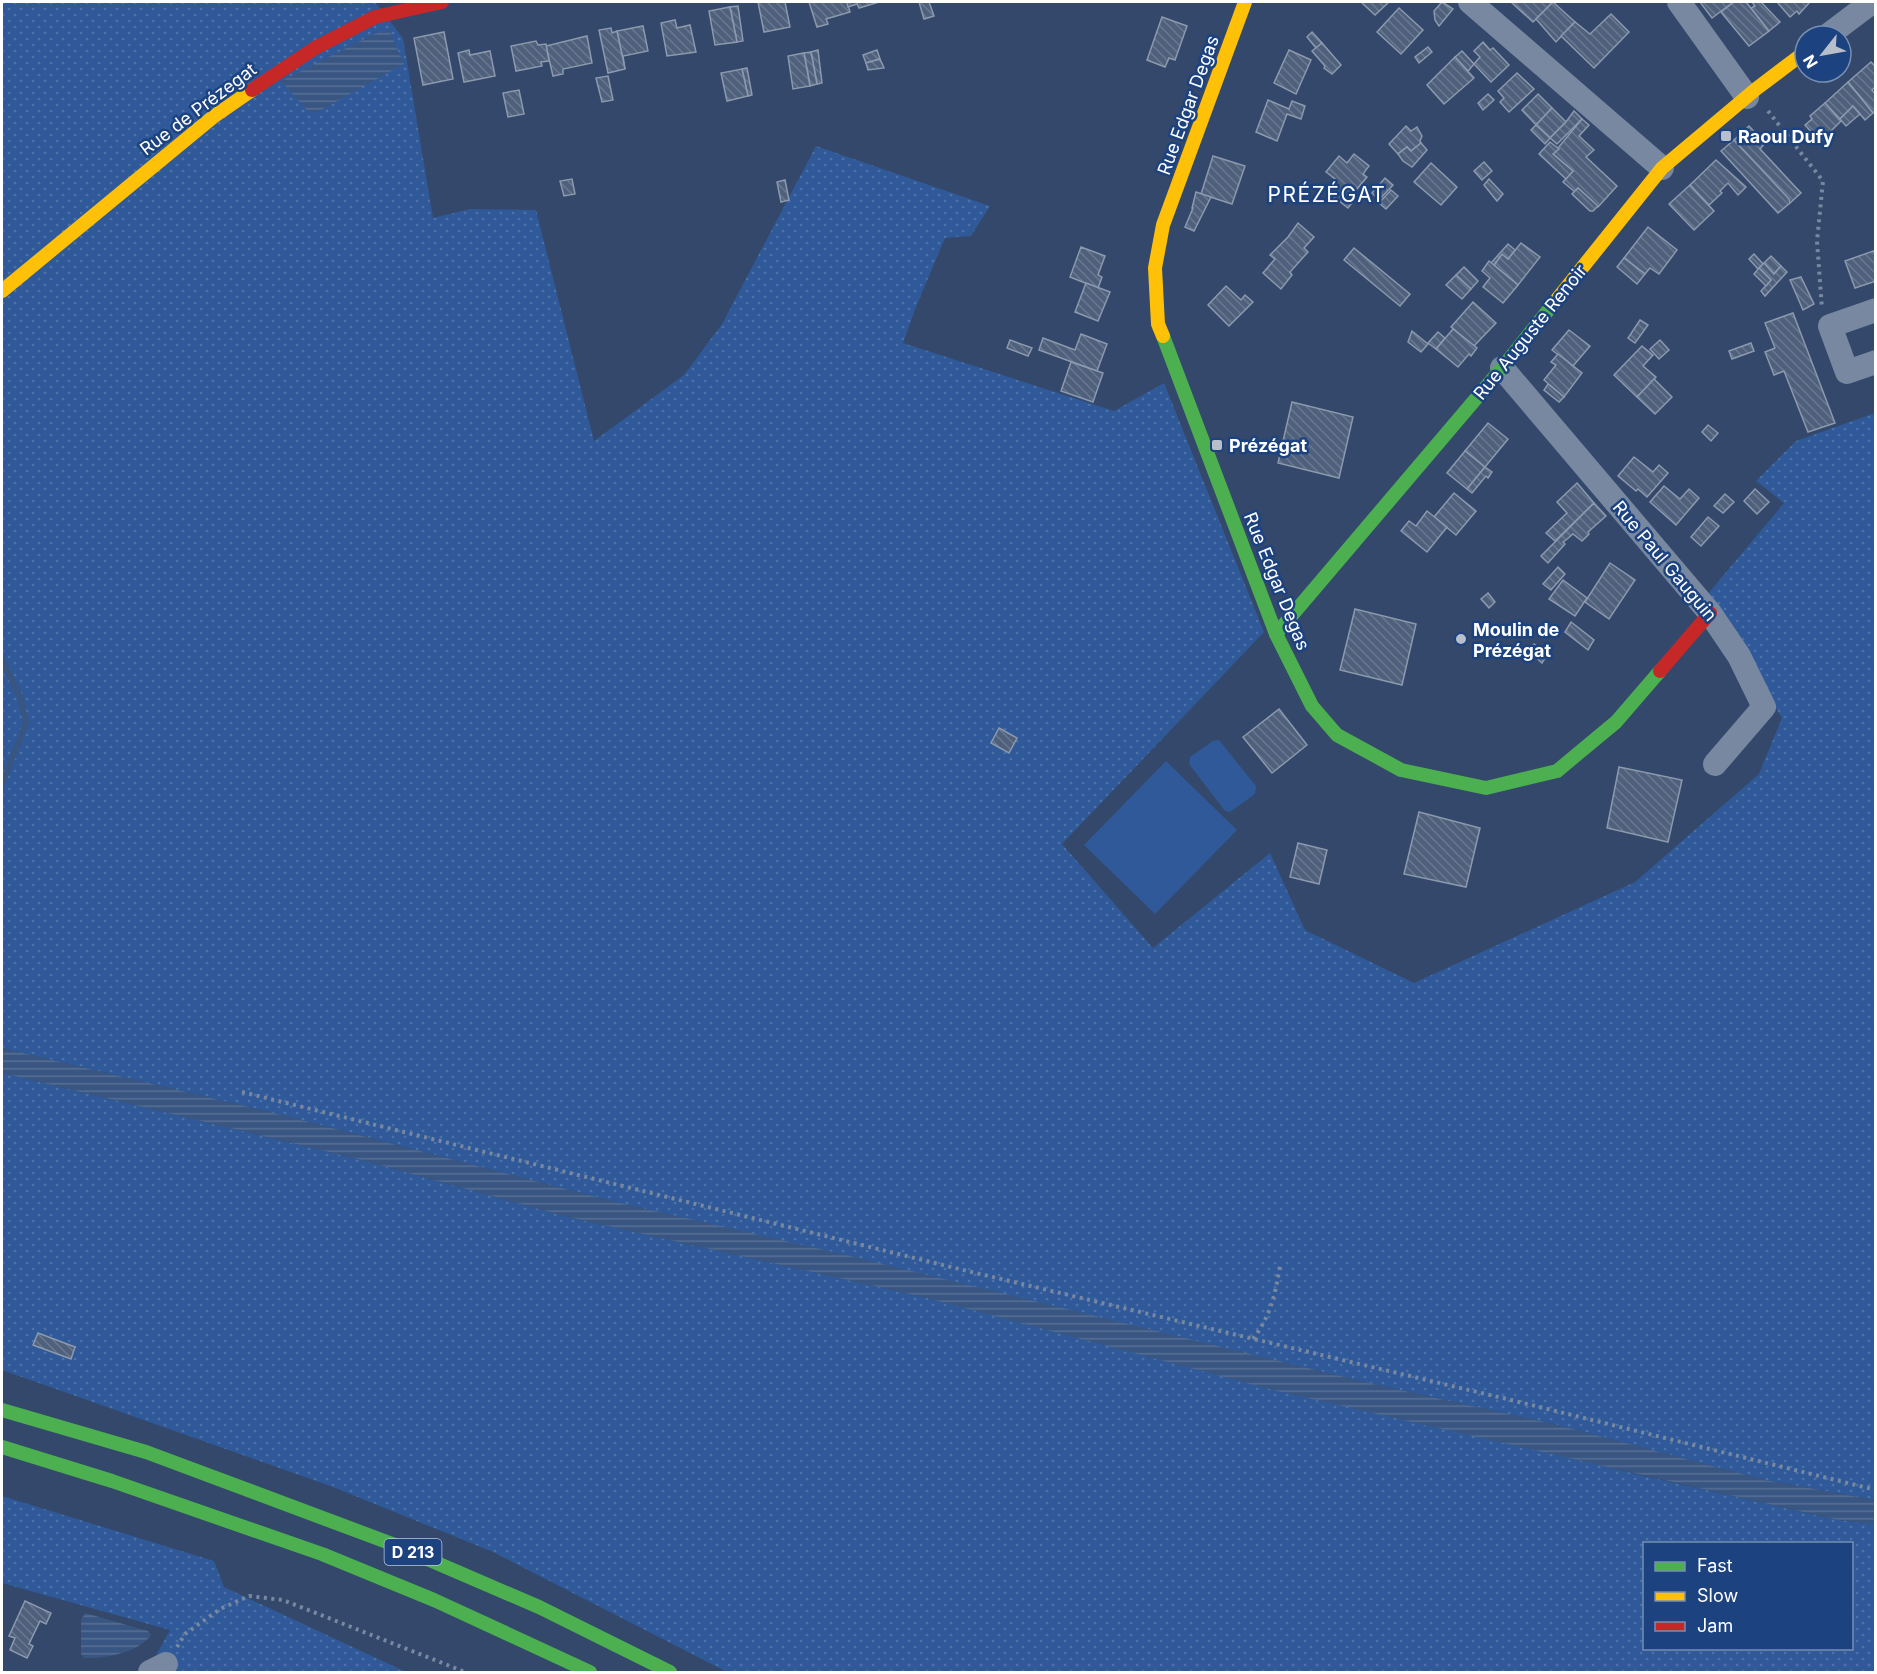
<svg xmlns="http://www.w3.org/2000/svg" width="1877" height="1674" viewBox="0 0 1877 1674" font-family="Inter,sans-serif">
  <defs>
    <pattern id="grass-dots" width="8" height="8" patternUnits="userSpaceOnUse" patternTransform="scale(1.5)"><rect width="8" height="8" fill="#2f5998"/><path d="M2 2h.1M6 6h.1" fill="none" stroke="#4e72a7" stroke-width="1.8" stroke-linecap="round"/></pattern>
    <pattern id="water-rules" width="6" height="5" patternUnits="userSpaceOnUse" patternTransform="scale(1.5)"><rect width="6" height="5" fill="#395682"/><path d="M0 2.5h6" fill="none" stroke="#576f95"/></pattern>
    <pattern id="building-back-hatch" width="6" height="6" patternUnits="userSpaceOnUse" patternTransform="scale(1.5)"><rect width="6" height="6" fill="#4e607b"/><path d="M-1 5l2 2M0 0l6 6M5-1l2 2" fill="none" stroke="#69788f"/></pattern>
  </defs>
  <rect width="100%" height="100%" fill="#33486a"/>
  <!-- grass -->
  <g fill="url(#grass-dots)" fill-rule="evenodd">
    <polygon points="2,2 375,2 403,38 433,218 470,209 536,210 594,441 684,375 722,324 816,146 990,206 971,236 945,238 916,307 903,343 1114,411 1164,383 1264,632 1062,844 1153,948 1270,853 1305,930 1414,983 1635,882 1759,774 1782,718 1707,595 1784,503 1756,481 1796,441 1875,413 1875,1500 1765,1480 1558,1425 1373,1384 612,1201 286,1116 2,1048"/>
    <path d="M2 1073 358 1159 568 1217 923 1297 1644 1476 1838 1520 1875 1524V1672H727L493 1552 333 1487 2 1370ZM1644 1544H1852V1648H1644Z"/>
    <polygon points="2,1496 214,1561 224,1587 406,1672 147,1672 170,1630 2,1583"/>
  </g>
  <!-- park -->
  <g fill="#2f5998">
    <polygon points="1219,740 1256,786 1255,794 1230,812 1225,811 1189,764 1190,757 1213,741"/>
    <polygon points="1166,761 1237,830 1155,914 1084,845"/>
  </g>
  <!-- water -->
  <g fill="url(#water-rules)">
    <polygon points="389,30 404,64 317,112 311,112 307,110 281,81 374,34"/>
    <polygon points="2,1048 286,1116 612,1201 846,1255 1373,1384 1558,1425 1765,1480 1875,1500 1875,1524 1838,1520 1277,1391 923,1297 568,1217 358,1159 2,1073"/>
    <path d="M85 1613 148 1631 151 1635C138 1653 104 1659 84 1658L81 1654V1620Z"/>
  </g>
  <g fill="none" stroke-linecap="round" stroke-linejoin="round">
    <!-- stream -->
    <polyline stroke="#395682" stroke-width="6" points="2,659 20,697 26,723 2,784"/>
  </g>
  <!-- building -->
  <g fill="url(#building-back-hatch)" stroke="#8c99ae" stroke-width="1.5">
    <polygon points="758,2 785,2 790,27 764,32"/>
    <polygon points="809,2 847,2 850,12 826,19 828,24 817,27"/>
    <polygon points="847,2 879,2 859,8 857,4 848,7"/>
    <polygon points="919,2 929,2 934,16 924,19"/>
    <polygon points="1361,2 1389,2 1375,15"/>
    <polygon points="1442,2 1453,9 1439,26 1435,20 1434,11"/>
    <polygon points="1511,2 1553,2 1533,22"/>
    <polygon points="1553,2 1575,22 1556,42 1536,19"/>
    <polygon points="1700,2 1731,2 1732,3 1712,18"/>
    <polygon points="1734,2 1746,2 1769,31 1749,46 1721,12"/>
    <polygon points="1752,2 1761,2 1780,22 1769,31 1751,8 1755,6"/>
    <polygon points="1777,2 1810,2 1799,14 1797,11 1790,17"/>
    <polygon points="738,6 743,41 737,42 730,7"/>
    <polygon points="730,7 737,42 715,45 709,11"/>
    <polygon points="1399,8 1423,30 1401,54 1377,32"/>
    <polygon points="1611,14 1629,32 1594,68 1561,36 1575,22 1590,34"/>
    <polygon points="1162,17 1187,26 1175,60 1169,58 1165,67 1147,60"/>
    <polygon points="675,20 677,28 690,25 696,52 667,56 661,23"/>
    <polygon points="643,26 648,51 623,56 625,69 617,31"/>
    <polygon points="611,28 612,33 617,31 625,69 608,73 599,30"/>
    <polygon points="444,32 453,79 423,85 414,38"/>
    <polygon points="1312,32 1322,43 1316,48 1307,37"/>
    <polygon points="587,36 592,63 563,69 563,74 553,76 546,46"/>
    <polygon points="536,41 538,45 546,44 549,61 541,62 542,66 516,71 511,46"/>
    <polygon points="1483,42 1490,50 1493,48 1509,65 1491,82 1474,64 1480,57 1474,51"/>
    <polygon points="1322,43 1341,65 1332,74 1324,68 1325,66 1312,51"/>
    <polygon points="1428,47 1432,52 1419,63 1415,57"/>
    <polygon points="469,50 470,55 490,51 495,76 464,82 458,53"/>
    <polygon points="818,50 822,83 817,84 811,52"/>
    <polygon points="877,50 880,59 866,63 863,55"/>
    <polygon points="1289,50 1311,60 1296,94 1274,83"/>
    <polygon points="1462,51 1474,64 1468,71 1455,57"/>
    <polygon points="811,52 817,84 810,86 804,53"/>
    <polygon points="804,53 810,86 793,89 788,56"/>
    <polygon points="1455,57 1474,78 1444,104 1427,85"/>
    <polygon points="880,59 884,68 868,70 866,63"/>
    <polygon points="1871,62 1876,67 1876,86 1872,90 1876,95 1876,110 1873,113 1848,82"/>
    <polygon points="747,68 752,95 748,96 742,69"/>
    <polygon points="742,69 748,96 727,101 721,73"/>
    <polygon points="1517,73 1534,89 1509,112 1500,102 1504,98 1498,91"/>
    <polygon points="608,76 613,100 602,102 596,78"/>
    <polygon points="1848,82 1873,113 1865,120 1853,106 1840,119 1825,103"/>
    <polygon points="519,90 524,114 508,117 503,93"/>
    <polygon points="1488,94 1494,100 1483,110 1478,103"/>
    <polygon points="1538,94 1552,108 1536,125 1522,110"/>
    <polygon points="1268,100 1289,109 1292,101 1305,106 1301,119 1287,114 1277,141 1256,132"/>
    <polygon points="1825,103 1841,121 1820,142 1805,125 1812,119 1810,116"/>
    <polygon points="1853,106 1860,114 1846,126 1840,119"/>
    <polygon points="1552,108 1566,122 1550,138 1536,125"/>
    <polygon points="1574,111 1582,119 1557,144 1550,138 1566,122"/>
    <polygon points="1582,119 1589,125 1579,136 1594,150 1586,157 1617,186 1598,207 1578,188 1575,192 1563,182 1573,171 1553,154"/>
    <polygon points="1536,125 1550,138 1545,144 1531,130"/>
    <polygon points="1406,126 1411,131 1417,127 1422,136 1420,141 1421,143 1411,151 1407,147 1398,154 1389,144"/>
    <polygon points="1749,126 1765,143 1760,149 1801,193 1790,203 1734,140"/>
    <polygon points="1734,140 1789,199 1790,203 1778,213 1721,151"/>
    <polygon points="1550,142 1559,149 1553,154 1573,171 1566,179 1539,154"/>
    <polygon points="1421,143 1427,150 1412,167 1403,161 1398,154 1407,147 1411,151"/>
    <polygon points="1354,154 1369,166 1363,174 1367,177 1351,196 1355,199 1348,208 1329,193 1336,184 1335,179 1326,172 1339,156 1347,163"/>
    <polygon points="1213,156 1245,166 1232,204 1201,194"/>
    <polygon points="1716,160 1746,187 1738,195 1728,183 1720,191 1722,193 1709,205 1690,185"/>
    <polygon points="1484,162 1492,171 1482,180 1474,171"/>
    <polygon points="1431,163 1457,187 1441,205 1414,182"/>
    <polygon points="1385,178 1393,185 1379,200 1372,193"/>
    <polygon points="572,179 575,194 564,196 560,181"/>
    <polygon points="1489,179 1503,194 1497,201 1484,185"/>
    <polygon points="785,180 789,200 781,202 777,182"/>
    <polygon points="1690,185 1714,211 1694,230 1669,204"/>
    <polygon points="1578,188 1598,206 1593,211 1590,211 1572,194"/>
    <polygon points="1391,190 1398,196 1386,209 1379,203"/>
    <polygon points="1196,192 1211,197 1194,231 1185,227 1193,208 1192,208"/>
    <polygon points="1298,223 1314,237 1304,248 1308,252 1290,272 1292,275 1281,289 1263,273 1275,259 1270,255 1288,237"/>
    <polygon points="1648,227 1677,250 1659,274 1650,268 1645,274 1624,258"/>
    <polygon points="1521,243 1540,257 1518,285 1494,265 1502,254 1508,259"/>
    <polygon points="1508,244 1515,250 1508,259 1502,254 1494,265 1491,263"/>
    <polygon points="1081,247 1105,256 1098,275 1102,277 1098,288 1070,277"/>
    <polygon points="1354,248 1410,294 1400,306 1344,260"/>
    <polygon points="1876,250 1876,281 1855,288 1845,261"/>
    <polygon points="1754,254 1763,264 1758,269 1749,259"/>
    <polygon points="1771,256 1781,266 1774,274 1764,263"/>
    <polygon points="1624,258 1645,274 1637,284 1617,267"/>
    <polygon points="1489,261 1518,285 1503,303 1483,287 1490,278 1482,271"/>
    <polygon points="1764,263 1774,274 1781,266 1787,272 1765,296 1761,291 1771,280 1759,268"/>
    <polygon points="1464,267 1478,281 1471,289 1456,275"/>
    <polygon points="1759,268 1771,280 1766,286 1754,274"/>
    <polygon points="1456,275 1471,289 1462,299 1446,285"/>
    <polygon points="1801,277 1814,304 1803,310 1790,280"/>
    <polygon points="1086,283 1110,292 1098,321 1075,312"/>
    <polygon points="1226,286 1241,300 1245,295 1253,302 1229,326 1208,305"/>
    <polygon points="1473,302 1496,323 1474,346 1451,327"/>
    <polygon points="1793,313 1835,423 1808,432 1784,371 1774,375 1765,352 1775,348 1765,323"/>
    <polygon points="1640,320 1648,325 1635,343 1628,338"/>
    <polygon points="1453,329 1477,348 1471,356 1469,354 1458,367 1436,349"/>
    <polygon points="1569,330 1590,346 1573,366 1552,350"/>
    <polygon points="1412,331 1428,344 1421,352 1408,342"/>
    <polygon points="1438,332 1445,338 1436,349 1428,343"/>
    <polygon points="1081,334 1107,344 1097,371 1039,350 1043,338 1075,350"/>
    <polygon points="1010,340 1032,348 1028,356 1007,348"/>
    <polygon points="1660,340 1669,350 1659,359 1650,349"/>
    <polygon points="1751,343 1754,351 1732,359 1729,351"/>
    <polygon points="1642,346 1653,355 1643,366 1656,377 1637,397 1614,375"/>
    <polygon points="1558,354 1582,373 1564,397 1544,380 1556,365 1551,362"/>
    <polygon points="1071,362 1103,373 1093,402 1061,391"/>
    <polygon points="1654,379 1672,397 1655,414 1637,397"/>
    <polygon points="1548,384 1564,397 1559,402 1544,390"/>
    <polygon points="1292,402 1353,417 1339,478 1278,463"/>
    <polygon points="1488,423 1508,439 1485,467 1465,451"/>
    <polygon points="1708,425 1718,433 1711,441 1702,432"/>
    <polygon points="1465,451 1485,467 1467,489 1447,473"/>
    <polygon points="1634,457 1653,472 1659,465 1668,473 1647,497 1638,489 1636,491 1618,476"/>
    <polygon points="1485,467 1492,472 1488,478 1486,476 1472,493 1467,489"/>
    <polygon points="1577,483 1594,503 1555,541 1546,533 1567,513 1557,502"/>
    <polygon points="1664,486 1680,499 1689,489 1699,498 1676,525 1650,502"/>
    <polygon points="1755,489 1769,502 1757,514 1744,501"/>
    <polygon points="1454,493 1476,511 1456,535 1434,517"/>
    <polygon points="1725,494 1734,502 1723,513 1714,506"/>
    <polygon points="1594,503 1606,516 1588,532 1589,534 1582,541 1573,534 1566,540 1563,542 1565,544 1548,563 1541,556"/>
    <polygon points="1427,511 1447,527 1427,552 1401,531 1409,521 1416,526"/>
    <polygon points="1708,517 1719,526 1701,546 1691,537"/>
    <polygon points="1610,563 1635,580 1609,619 1585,602"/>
    <polygon points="1558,567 1565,574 1551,590 1543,584"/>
    <polygon points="1563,580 1587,598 1575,616 1549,599"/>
    <polygon points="1488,593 1495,602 1489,608 1481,599"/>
    <polygon points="1355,609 1416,624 1402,685 1340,670"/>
    <polygon points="1571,622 1594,640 1588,650 1565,632"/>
    <polygon points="1534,644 1547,655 1542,663 1528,650"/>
    <polygon points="1279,709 1307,745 1272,773 1243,737"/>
    <polygon points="999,728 1017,738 1009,753 991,743"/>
    <polygon points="1619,767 1682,780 1668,842 1607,828"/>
    <polygon points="1419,812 1480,828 1466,887 1404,874"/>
    <polygon points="1298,843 1327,850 1319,884 1290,877"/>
    <polygon points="38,1333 75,1347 71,1359 33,1345"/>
    <polygon points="25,1601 51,1613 46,1624 40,1621 29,1644 33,1646 27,1658 10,1650 15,1638 9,1636"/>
  </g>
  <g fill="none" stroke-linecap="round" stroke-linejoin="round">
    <!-- path -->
    <g stroke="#7888a0" stroke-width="4" stroke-dasharray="3 4.5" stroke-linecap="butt">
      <polyline points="1768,111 1823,181 1817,241 1822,309"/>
      <polyline points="242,1092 959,1269 1511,1400 1876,1490"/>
      <path d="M1253 1339C1271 1315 1275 1295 1280 1266"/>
      <polyline points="177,1647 185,1634 220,1609 249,1596 283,1600 465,1672"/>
    </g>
    <!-- street -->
    <g stroke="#7888a0" stroke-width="24">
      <polyline points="1470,2 1662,168"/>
      <polyline points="1679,2 1747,97"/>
      <polyline points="1827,36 1872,2"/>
      <polyline points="1876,310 1830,326 1847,372 1876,362"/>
      <polyline points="1502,368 1710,613 1739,656 1764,707 1715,764"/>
      <polyline points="150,1672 166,1664"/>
    </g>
    <!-- fast -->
    <g stroke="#4caf50" stroke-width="14">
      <polyline points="1163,336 1276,634 1312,706 1337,735 1401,770 1486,788 1557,771 1616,722 1660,671"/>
      <polyline points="1276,634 1502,368 1558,298"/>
      <polyline points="2,1410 146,1452 395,1545 539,1607 670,1672"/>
      <polyline points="2,1447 112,1481 322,1554 434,1600 590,1672"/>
    </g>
    <!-- slow -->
    <g stroke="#ffc107" stroke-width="14">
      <polyline points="2,291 213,117 252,90"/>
      <polyline points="1558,298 1662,168 1756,89 1805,52"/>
      <polyline points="1163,336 1158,324 1155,268 1163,225 1245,2"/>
    </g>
    <!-- jam -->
    <g stroke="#c62828" stroke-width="14">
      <polyline points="252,90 315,48 375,17 442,2"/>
      <polyline points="1660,671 1710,613"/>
    </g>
  </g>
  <!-- markers -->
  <g fill="#b8bfcb" stroke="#1c4380" stroke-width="2">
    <rect x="1720" y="130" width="12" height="12" rx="3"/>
    <rect x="1211" y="439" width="12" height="12" rx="3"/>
    <circle cx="1461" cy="639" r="6"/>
  </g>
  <g text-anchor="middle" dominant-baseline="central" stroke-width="5" stroke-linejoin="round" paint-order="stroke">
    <!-- shield labels -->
    <rect fill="#1c4380" stroke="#bbc7d9" stroke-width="1.5" x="384.5" y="1539" width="57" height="26" rx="4.5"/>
    <g font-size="16" font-weight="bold" fill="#fff">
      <text x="413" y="1552">D 213</text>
    </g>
    <!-- street labels -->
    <g font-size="18" fill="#fff" stroke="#1c4380">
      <text transform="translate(1188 105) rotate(-70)">Rue Edgar Degas</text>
      <text transform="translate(198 109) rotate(-37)">Rue de Prézegat</text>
      <text transform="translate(1530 332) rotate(-51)">Rue Auguste Renoir</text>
      <text transform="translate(1665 561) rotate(50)">Rue Paul Gauguin</text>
      <text transform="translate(1277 581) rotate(68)">Rue Edgar Degas</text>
    </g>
    <!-- poi labels -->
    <g font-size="18" font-weight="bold" fill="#fff" stroke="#1c4380" text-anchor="start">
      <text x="1738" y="136">Raoul Dufy</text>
      <text x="1229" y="445">Prézégat</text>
      <text x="1473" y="629">Moulin de<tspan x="1473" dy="21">Prézégat</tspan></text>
    </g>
    <!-- quarter labels -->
    <g font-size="21" letter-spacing="1.5" fill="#fff" stroke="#1c4380">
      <text x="1327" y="194">PRÉZÉGAT</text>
    </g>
  </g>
  <!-- border -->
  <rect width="1877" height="1674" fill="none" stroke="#ffffff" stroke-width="6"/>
  <!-- legend -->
  <rect x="1643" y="1542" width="210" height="108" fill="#1c4380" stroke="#778eb3" stroke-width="1.5"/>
  <rect x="1655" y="1562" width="30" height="9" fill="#4caf50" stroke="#778eb3" stroke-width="1.5"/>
  <text x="1697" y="1572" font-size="18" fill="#ffffff">Fast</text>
  <rect x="1655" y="1592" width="30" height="9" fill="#ffc107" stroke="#778eb3" stroke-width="1.5"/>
  <text x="1697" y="1602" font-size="18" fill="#ffffff">Slow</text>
  <rect x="1655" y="1622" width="30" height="9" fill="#c62828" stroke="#778eb3" stroke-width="1.5"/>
  <text x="1697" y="1632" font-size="18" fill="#ffffff">Jam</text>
  <!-- north arrow -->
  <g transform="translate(1823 54) rotate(239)"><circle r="28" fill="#1c4380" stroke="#778eb3" stroke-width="1.5"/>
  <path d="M0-4.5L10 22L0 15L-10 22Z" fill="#b8bfcb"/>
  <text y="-9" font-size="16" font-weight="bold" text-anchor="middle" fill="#ffffff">N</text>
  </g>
</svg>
